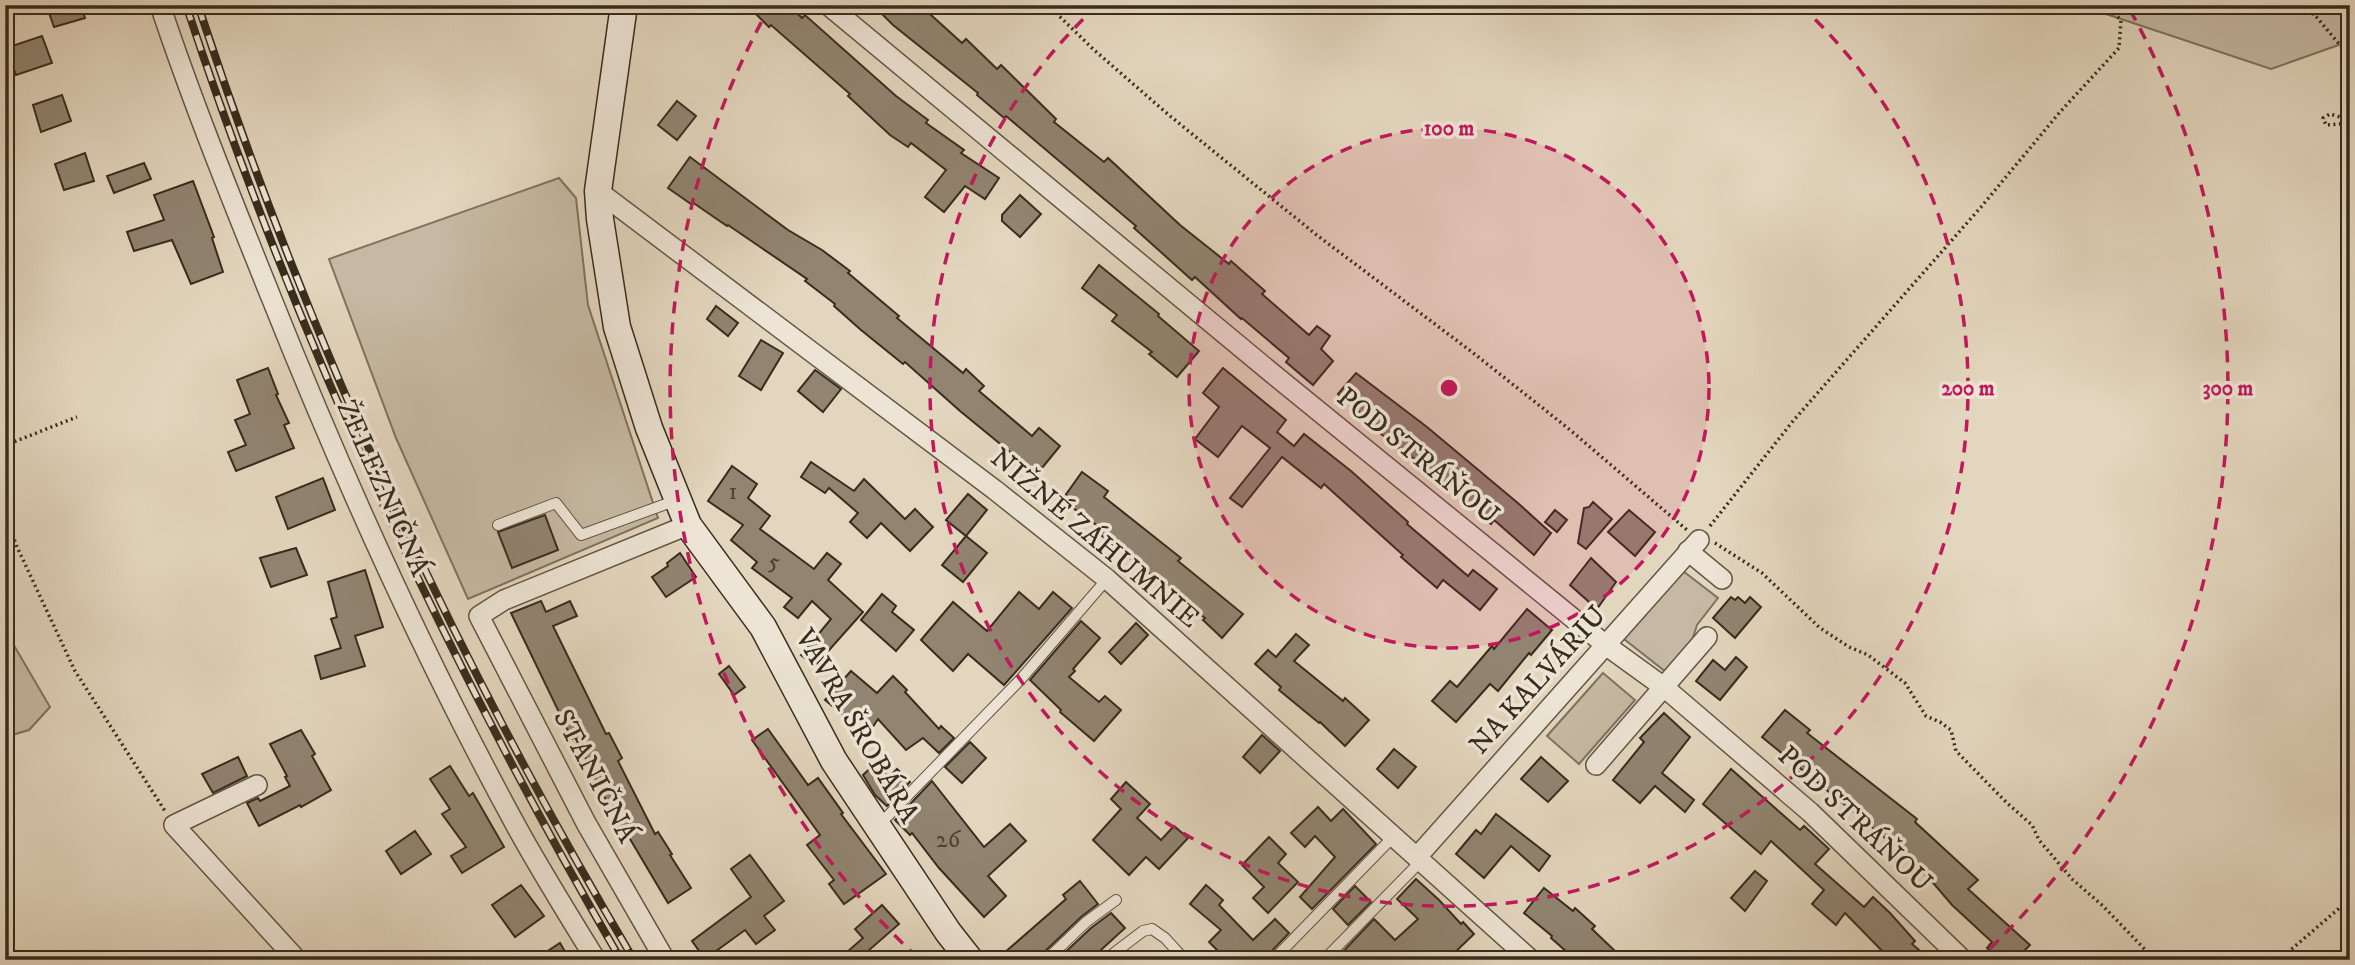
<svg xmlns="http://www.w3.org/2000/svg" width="2355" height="965" viewBox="0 0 2355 965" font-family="'IM FELL DW Pica',serif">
  <rect width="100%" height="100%" fill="#e3d6be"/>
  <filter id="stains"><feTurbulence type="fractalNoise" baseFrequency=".00286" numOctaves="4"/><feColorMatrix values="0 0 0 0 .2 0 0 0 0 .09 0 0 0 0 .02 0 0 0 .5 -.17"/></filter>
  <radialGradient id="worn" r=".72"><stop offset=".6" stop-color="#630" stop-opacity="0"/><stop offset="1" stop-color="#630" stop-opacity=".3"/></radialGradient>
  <!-- green -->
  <g fill="#c6b9a3" stroke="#7f7260" stroke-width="2">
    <polygon points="2079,5 2350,5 2350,41 2271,69"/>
    <polygon points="559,178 576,198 588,305 658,518 468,599 396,438 329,259"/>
    <polygon points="1683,571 1718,598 1697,625 1692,641 1666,672 1624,639"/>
    <polygon points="12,642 50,707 29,730 5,737 5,645"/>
    <polygon points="1603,673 1635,700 1579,764 1547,736"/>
  </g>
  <!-- building -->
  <g fill="#918471" stroke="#382c1d" stroke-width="2">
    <polygon points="66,5 81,5 85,18 54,27 48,10"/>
    <polygon points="747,5 789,5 802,18 805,15 896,96 928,120 926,123 964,150 961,153 999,178 985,199 965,186 944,212 925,197 946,170 911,143 908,147 890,135 848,96 850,94 771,25 769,27"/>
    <polygon points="873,5 920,5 962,43 966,39 997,69 1001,65 1056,119 1054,122 1104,162 1108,158 1180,225 1229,264 1231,261 1265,291 1262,294 1309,335 1317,326 1330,336 1321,349 1333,361 1313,385 1286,362 1289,358 1242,318 1241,319 1195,277 1192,280 1134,228 1136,226 1006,116 1004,118 977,95 978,93 893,25"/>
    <polygon points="42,36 52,63 16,75 6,48"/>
    <polygon points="62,95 71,121 41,132 33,105"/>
    <polygon points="677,101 696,116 677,140 658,125"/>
    <polygon points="85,153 94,181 64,190 55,164"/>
    <polygon points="690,157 788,230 822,250 850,271 848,273 899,316 897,318 963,373 966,369 984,386 979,391 1032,436 1039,428 1060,446 1037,474 960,411 905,362 903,364 861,330 834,306 835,304 805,281 807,279 728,225 727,226 692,202 691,204 668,188"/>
    <polygon points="144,163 151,179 114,193 107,176"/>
    <polygon points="193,181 214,237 212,238 223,272 191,284 172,240 134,251 127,232 164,220 154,195"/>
    <polygon points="1020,195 1041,214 1020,237 1002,221 1002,215"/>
    <polygon points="1099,265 1159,314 1158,316 1199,351 1177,377 1149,354 1152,352 1112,321 1117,315 1082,288"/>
    <polygon points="716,306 738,323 728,336 707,319"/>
    <polygon points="761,340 783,353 761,390 739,376"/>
    <polygon points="268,368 278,394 276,395 289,423 284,425 294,448 236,471 228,452 246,445 235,420 250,414 237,380"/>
    <polygon points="1223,368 1286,420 1277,432 1294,446 1304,434 1351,471 1408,522 1407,524 1468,576 1473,570 1497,589 1480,610 1443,580 1437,588 1401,557 1403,555 1324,484 1321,488 1282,457 1242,507 1230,498 1270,448 1242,426 1218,457 1195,439 1219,407 1203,393"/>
    <polygon points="815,370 841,389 823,412 798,391"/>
    <polygon points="1356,373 1427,427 1519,504 1551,533 1534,555 1494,520 1491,524 1444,482 1443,483 1406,452 1405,453 1381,434 1382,432 1338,394"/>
    <polygon points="811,462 854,491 864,479 905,519 915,509 933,527 910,551 881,523 867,538 850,522 858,513 829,488 825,493 801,477"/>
    <polygon points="732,466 757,484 748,498 770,516 760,529 814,569 827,553 841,564 828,580 863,612 815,666 801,655 831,619 812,601 798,618 784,607 792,598 752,568 757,562 731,540 743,525 708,501"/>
    <polygon points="1082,472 1108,491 1104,497 1181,558 1178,561 1243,614 1222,638 1203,620 1205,618 1096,531 1099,527 1062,500"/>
    <polygon points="323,478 335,510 288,529 276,497"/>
    <polygon points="968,494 987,510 966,536 946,520"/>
    <polygon points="1593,502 1612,519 1586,549 1578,543 1584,508 1589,507"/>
    <polygon points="1555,510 1567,520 1557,532 1545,522"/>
    <polygon points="1629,510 1655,532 1635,556 1608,532"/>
    <polygon points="545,515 558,550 512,568 498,532"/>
    <polygon points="966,536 987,553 963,582 942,565"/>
    <polygon points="296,548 307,575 271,587 260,558"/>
    <polygon points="680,553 696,577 666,597 652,577 668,566 667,563"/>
    <polygon points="1591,558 1616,582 1597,609 1570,585"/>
    <polygon points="365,570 383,627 355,636 365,666 321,679 315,656 341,648 331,619 337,617 328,582"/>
    <polygon points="1019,592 1039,609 1053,592 1072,608 1004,685 968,654 953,671 921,640 953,602 987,631"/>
    <polygon points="882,594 896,606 892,612 914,630 896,651 861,620"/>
    <polygon points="1731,597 1735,600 1738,597 1745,603 1750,597 1761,607 1735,638 1713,618"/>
    <polygon points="541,601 546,612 570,601 577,616 553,626 606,734 609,733 622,758 618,761 655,834 658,832 672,854 670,855 691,888 668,903 627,834 623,835 575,737 572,739 511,613"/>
    <polygon points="1527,609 1552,630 1531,655 1529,653 1498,691 1490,684 1456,722 1432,701 1450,681 1457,687 1492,646 1494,649"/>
    <polygon points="1081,621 1100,638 1073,669 1075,671 1069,677 1099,702 1105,696 1121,710 1094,741 1060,712 1061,710 1030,680"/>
    <polygon points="1136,623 1148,635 1121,664 1109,652"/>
    <polygon points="1296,634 1309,645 1294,661 1343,701 1345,698 1369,720 1345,746 1320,722 1319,723 1279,690 1281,687 1255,664 1268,650 1276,657"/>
    <polygon points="1736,657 1747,667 1720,700 1696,681 1713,660 1725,670"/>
    <polygon points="729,666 745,687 734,695 719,674"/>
    <polygon points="851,671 877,693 893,676 907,690 905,692 939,729 941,726 954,738 939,753 923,738 906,750 878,719 870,731 846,714 844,716 825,700"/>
    <polygon points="1785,710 1810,730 1807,733 1917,819 1915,822 1978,880 1968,889 2030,945 2024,951 2034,960 2000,960 1987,948 1992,942 1952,905 1929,878 1900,853 1901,851 1762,737"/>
    <polygon points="1664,713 1690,737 1662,773 1694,800 1685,812 1655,786 1640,803 1613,780 1644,742 1640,738"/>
    <polygon points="768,729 808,785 818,778 843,813 841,814 886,874 844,904 829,884 834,880 807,845 820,835 752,740"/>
    <polygon points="301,730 315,754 312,756 331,790 301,807 300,805 259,826 247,803 258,798 260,801 290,786 285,777 287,776 270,744"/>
    <polygon points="1262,735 1280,751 1260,773 1243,757"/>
    <polygon points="970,742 986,758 962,783 945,767"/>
    <polygon points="1394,749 1416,767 1398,788 1377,769"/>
    <polygon points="238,757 247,776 213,793 202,774"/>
    <polygon points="1541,757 1568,781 1548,802 1521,779"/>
    <polygon points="876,763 889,777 897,769 910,782 887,806 875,795 863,775"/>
    <polygon points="450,766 469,796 473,793 504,847 462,873 451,856 466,847 442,814 450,809 430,779"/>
    <polygon points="1731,769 1800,830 1804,826 1829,849 1815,864 1864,907 1873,897 1890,913 1915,941 1912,944 1931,960 1891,960 1845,913 1836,925 1812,904 1824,890 1771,841 1761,854 1703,804"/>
    <polygon points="932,781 984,847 1010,824 1026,841 988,876 1006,896 984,917 939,868 912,833 910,835 895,820"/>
    <polygon points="1126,782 1150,804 1137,818 1161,840 1174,826 1188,838 1159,869 1146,857 1129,875 1093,840 1121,809 1111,799"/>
    <polygon points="1318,807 1331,821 1343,809 1376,844 1312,909 1300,897 1335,857 1315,836 1305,847 1291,833"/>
    <polygon points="1496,814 1550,856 1539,871 1511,846 1484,878 1456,854 1476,830 1481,834"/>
    <polygon points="415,831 431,854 401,874 386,851"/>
    <polygon points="1269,837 1286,854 1278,863 1298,882 1268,913 1253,898 1264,887 1242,865"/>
    <polygon points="750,855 784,901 764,916 775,930 756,944 745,930 705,959 692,941 751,897 731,869"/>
    <polygon points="1755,871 1767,881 1745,911 1731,898"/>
    <polygon points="1416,879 1439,900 1461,924 1463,922 1474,934 1447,960 1335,960 1374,919 1395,940 1418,919 1397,899"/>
    <polygon points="1080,881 1098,904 1081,917 1041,955 1039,960 996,960 1066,899 1063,895"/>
    <polygon points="521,885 544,916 515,937 492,905"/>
    <polygon points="1206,885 1223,900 1219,905 1253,940 1275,919 1289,933 1268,955 1266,960 1227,960 1209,942 1221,930 1190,904"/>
    <polygon points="1355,886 1371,902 1348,925 1333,909"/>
    <polygon points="1544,888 1573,911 1575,908 1595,926 1592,929 1614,950 1606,960 1576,960 1551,938 1552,936 1524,913"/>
    <polygon points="882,905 899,924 868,951 870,953 862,960 838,960 863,938 855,929"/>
    <polygon points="1111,913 1125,928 1090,960 1057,960 1091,928"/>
    <polygon points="560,943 570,960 534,960"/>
  </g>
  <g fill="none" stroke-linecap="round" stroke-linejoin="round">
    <defs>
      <g id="lane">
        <polyline points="498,525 556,503 581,535 677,500"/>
        <polyline points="879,825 1021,679 1107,579"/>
        <polyline points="1046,960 1086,922 1116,900"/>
        <polyline points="1105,960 1143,931 1152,929 1165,938 1185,960"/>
        <polyline points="1273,960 1393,837"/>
        <polyline points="1324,960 1421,861"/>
      </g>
      <g id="street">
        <path d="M160 5C193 104 232 200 271 297 344 480 425 660 520 833 544 876 570 918 596 960"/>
        <polyline points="828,5 1273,374 1607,646 1665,688 1810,812 1963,960"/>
        <polyline points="598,191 995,490 1107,579 1531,960"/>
        <polyline points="1688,551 1722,579"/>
        <polyline points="1596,765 1707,637"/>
        <polyline points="257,785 174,825 297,960"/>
        <polyline points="1417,857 1699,540"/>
        <polyline points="665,960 586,823 479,616 504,600 688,525"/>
      </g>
      <polyline id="secondary" points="624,5 598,191 600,219 617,327 649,428 688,525 763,627 834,761 948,932 970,960"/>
    </defs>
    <!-- lane casing -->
    <use href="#lane" stroke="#635645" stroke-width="12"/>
    <!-- street casing -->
    <use href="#street" stroke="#635645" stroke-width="22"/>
    <!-- secondary casing -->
    <use href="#secondary" stroke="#382c1d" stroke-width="29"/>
    <!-- path -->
    <g stroke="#382c1d" stroke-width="3.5" stroke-dasharray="2 3.5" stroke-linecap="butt">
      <polyline points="1048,5 1093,49 1170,116 1318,236 1472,352 1569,429 1687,530"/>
      <polyline points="2252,5 2314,14 2350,57"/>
      <polyline points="2314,14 2325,5"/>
      <polyline points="2350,120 2330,114 2323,118 2326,125 2350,123"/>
      <polyline points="5,447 16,441 77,417"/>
      <polyline points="5,514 17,547 75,671 165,811"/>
      <polyline points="1710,526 1793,421 1981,207 2060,112 2119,48 2121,20 2110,10 2092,5"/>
      <polyline points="1715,543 1762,573 1820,628 1849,647 1868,655 1905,683 1926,716 1940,722 1951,730 1956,751 2007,803 2032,825 2039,840 2072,879 2103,906 2155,960"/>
      <polyline points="2279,960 2350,899"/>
    </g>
    <!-- lane -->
    <use href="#lane" stroke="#ede4d5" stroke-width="10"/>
    <!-- street -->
    <use href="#street" stroke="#ede4d5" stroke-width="19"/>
    <!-- secondary -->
    <use href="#secondary" stroke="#ede4d5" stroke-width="26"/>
    <defs>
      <g id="rail">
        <path d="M186 5C296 338 444 657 621 960"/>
        <path d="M198 5C307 338 455 659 634 960"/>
      </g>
    </defs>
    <!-- rail casing -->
    <use href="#rail" stroke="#382c1d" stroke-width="8"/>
    <!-- rail -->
    <use href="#rail" stroke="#ede4d5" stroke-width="5" stroke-dasharray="16" stroke-linecap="butt"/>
  </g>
  <!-- distance rings -->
  <circle cx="1449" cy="388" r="260" fill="#c2185b" fill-opacity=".12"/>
  <g fill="none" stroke="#c2185b" stroke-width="3.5" stroke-dasharray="12 9">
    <circle cx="1449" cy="388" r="260"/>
    <path d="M1800 5A519 519 0 1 1 1098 5"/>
    <path d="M918 958A779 779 0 0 1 768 10M2130 10A779 779 0 0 1 1980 958"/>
  </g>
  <g text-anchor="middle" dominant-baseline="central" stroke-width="7" stroke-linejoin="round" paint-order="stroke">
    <!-- number labels -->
    <g font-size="24" fill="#4e4232">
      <text x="733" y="492">1</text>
      <text x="774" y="562">5</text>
      <text x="948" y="840">26</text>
    </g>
    <!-- street labels -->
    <g font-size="28" fill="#382c1d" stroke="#ede4d5">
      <text transform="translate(1418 456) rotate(39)">POD STRÁŇOU</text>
      <text transform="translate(383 488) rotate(66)">ŽELEZNIČNÁ</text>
      <text transform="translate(1095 538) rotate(40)">NIŽNÉ ZÁHUMNIE</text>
      <text transform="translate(1538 680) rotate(-48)">NA KALVÁRIU</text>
      <text transform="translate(857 726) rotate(60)">VAVRA ŠROBÁRA</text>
      <text transform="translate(595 776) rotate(62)">STANIČNÁ</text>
      <text transform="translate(1855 819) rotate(43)">POD STRÁŇOU</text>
    </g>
  </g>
  <circle cx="1449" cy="388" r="10" fill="#c2185b" stroke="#ede4d5" stroke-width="3.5"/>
  <g font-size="21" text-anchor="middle" font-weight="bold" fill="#c2185b" stroke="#ede4d5" stroke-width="7" stroke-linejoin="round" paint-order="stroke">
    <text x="1449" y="135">100 m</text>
    <text x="1968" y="395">200 m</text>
    <text x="2228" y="395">300 m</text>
  </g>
  <!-- margin -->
  <rect width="2355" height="965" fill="none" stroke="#e3d6be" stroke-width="28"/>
  <rect x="7" y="7" width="2341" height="951" fill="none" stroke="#382c1d" stroke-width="3.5"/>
  <rect x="14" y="14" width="2327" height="937" fill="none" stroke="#382c1d" stroke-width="2"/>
  <rect width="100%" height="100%" filter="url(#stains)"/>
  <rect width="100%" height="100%" fill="url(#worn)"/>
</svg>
